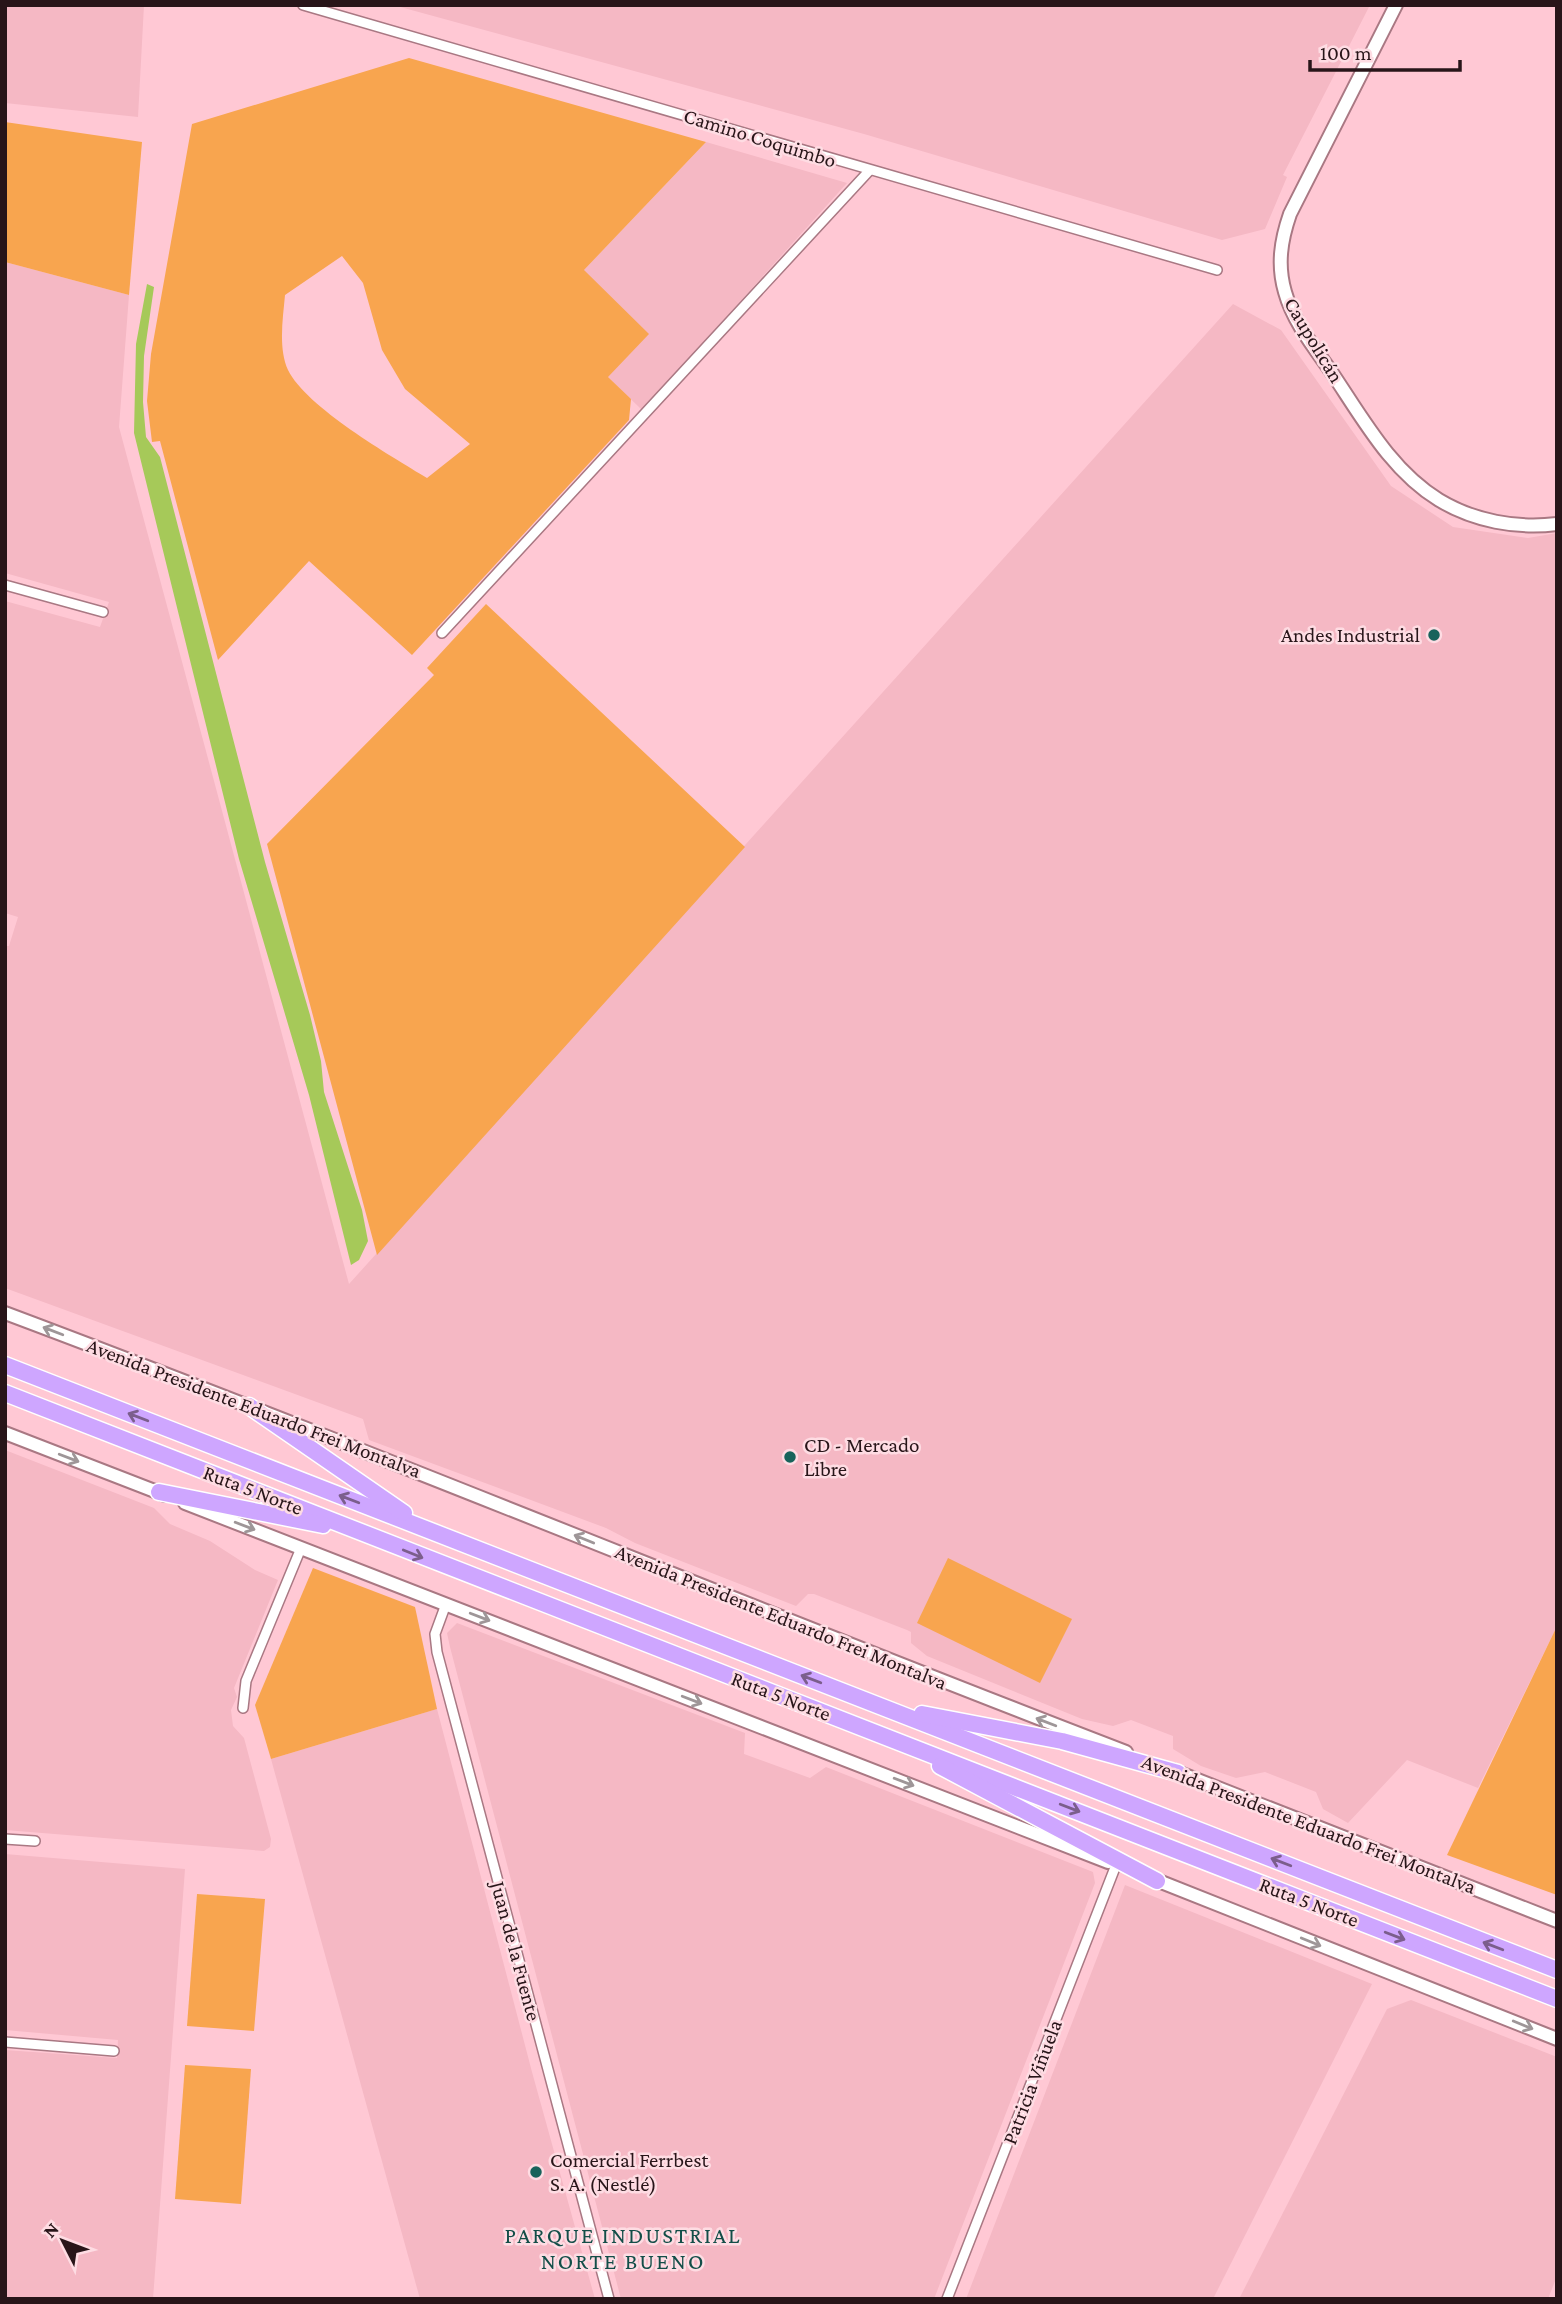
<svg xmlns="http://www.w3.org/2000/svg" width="1562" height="2304" viewBox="0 0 1562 2304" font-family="'Crimson Pro',serif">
  <rect width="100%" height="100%" fill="#ffc8d4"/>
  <!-- built -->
  <g fill="#f5b8c4">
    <polygon points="5,5 144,5 138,117 5,103"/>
    <polygon points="393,5 1370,5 1283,175 1287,177 1265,229 1222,240 864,134"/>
    <polygon points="706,142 847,183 642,410 608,377 584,270"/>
    <polygon points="5,262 129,295 119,427 349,1284 1233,304 1281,330 1391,486 1453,527 1528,538 1557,533 1557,1626 1478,1788 1407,1760 1348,1823 1323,1809 1316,1792 1265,1772 1236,1778 1201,1766 1173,1749 1173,1736 1131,1720 1113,1726 1082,1719 927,1656 911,1643 911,1632 907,1630 814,1594 808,1594 796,1606 635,1543 606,1528 369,1440 363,1419 5,1288 5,946 9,946 18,917 5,913 5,601 100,627 109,602 5,573"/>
    <polygon points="5,1450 154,1508 170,1524 210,1541 255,1570 278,1580 234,1688 237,1697 231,1710 233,1726 244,1738 271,1839 270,1847 264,1851 5,1830"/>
    <polygon points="457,1623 745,1733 744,1754 810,1778 826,1767 1093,1872 1095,1883 934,2299 621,2299 450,1647 447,1633"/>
    <polygon points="437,1709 532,2072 595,2299 420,2299 271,1759"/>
    <polygon points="5,1854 185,1869 153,2299 5,2299 5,2050 117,2058 118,2040 5,2030"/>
    <polygon points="1125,1885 1372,1984 1213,2299 966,2299"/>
    <polygon points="1411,2000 1557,2057 1557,2276 1548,2299 1239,2299 1387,2009"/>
  </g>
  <!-- green -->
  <g fill="#f8a54f" fill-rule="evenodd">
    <path d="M409 58 706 142 584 270 649 334 608 377 631 399 629 420 412 655 309 561 218 660 160 441 152 442 147 401 151 354 192 124ZM342 256 363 283 382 350 405 389 470 444 427 478C391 456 306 407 288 370 278 348 283 318 285 295Z"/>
    <polygon points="5,122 142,142 129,295 5,262"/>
    <polygon points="486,604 745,847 377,1255 267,844 434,675 427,668"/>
    <polygon points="948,1558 1072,1619 1040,1683 917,1623"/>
    <polygon points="313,1568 415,1607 437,1709 271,1759 255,1705"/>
    <polygon points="1557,1626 1557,1895 1447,1855"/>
    <polygon points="197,1894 265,1899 254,2031 187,2026"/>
    <polygon points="185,2065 251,2069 241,2204 175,2199"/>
  </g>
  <!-- water -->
  <polygon fill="#a6c959" points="147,284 154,287 144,356 143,402 146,437 160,457 265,862 310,1015 321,1061 324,1092 362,1210 368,1241 359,1260 351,1265 309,1095 239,859 134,433 136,344"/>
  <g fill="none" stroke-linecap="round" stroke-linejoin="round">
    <defs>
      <g id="street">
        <polyline points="303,5 1217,270"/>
        <polyline points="5,585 103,612"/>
        <polyline points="442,633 869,171"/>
        <polyline points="446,1604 435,1634 437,1652 609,2299"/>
        <polyline points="243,1708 246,1681 301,1548"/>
        <polyline points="5,1839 35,1841"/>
        <polyline points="5,2042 114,2051"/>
        <polyline points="947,2299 1116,1865"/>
      </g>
      <g id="secondary">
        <path d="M1396 5 1290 214C1281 240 1277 265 1285 292 1293 321 1313 346 1330 370 1362 417 1390 470 1439 500 1474 521 1516 529 1557 524"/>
        <path d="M5 1313C381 1454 751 1608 1126 1752"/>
        <polyline points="5,1433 165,1495"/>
        <polyline points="185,1503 1108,1862"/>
        <polyline points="1172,1770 1557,1921"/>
        <polyline points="1151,1878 1557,2039"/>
      </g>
      <g id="highway">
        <polyline points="5,1365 1557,1970"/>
        <polyline points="5,1393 1557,1999"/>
        <polyline points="249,1406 404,1513"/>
        <polyline points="159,1492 323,1525"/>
        <polyline points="922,1714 1062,1741 1178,1773"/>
        <polyline points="940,1766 1157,1881"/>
      </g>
    </defs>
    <!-- street casing -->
    <use href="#street" stroke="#a97883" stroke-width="12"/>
    <!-- secondary casing -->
    <use href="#secondary" stroke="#a97883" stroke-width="16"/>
    <!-- highway casing -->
    <use href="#highway" stroke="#fff" stroke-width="19"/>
    <!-- street -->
    <use href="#street" stroke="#fff" stroke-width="9"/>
    <!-- secondary -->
    <use href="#secondary" stroke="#fff" stroke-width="12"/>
    <!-- highway -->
    <use href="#highway" stroke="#cea6ff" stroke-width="16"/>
  </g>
  <!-- one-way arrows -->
  <defs><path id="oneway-shaft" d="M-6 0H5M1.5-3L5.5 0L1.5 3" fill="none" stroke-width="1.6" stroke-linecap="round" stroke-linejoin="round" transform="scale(1.75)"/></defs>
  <g stroke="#9e9698">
    <use href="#oneway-shaft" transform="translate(53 1331) rotate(-159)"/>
    <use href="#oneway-shaft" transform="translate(69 1458) rotate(21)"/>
    <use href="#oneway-shaft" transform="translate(245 1526) rotate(21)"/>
    <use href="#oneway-shaft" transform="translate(584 1539) rotate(-158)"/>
    <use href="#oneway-shaft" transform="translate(480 1617) rotate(21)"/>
    <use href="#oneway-shaft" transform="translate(692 1700) rotate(21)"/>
    <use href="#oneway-shaft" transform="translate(1046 1722) rotate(-159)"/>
    <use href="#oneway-shaft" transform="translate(904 1782) rotate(21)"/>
    <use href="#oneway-shaft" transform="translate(1311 1942) rotate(22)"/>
    <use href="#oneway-shaft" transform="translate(1523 2025) rotate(22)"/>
  </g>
  <g stroke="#7b5e8c">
    <use href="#oneway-shaft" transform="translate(138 1417) rotate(-159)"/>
    <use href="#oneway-shaft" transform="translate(349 1499) rotate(-159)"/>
    <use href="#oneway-shaft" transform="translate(413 1554) rotate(22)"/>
    <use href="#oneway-shaft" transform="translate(811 1679) rotate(-159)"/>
    <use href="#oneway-shaft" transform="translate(1070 1808) rotate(21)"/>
    <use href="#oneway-shaft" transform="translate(1281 1862) rotate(-159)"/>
    <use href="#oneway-shaft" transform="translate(1395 1936) rotate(21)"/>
    <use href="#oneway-shaft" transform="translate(1493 1946) rotate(-159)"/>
  </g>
  <!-- markers -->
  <g fill="#18635b" stroke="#fedce3" stroke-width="2.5">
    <circle cx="1434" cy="635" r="7"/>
    <circle cx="790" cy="1457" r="7"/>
    <circle cx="536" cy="2172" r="7"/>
  </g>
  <g text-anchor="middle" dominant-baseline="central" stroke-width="5" stroke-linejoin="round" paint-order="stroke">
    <!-- street labels -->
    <g font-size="21" fill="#281519" stroke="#fedce3">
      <text transform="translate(760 138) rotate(17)">Camino Coquimbo</text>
      <text transform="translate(1314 340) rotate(59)">Caupolicán</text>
      <text transform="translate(254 1408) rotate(21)">Avenida Presidente Eduardo Frei Montalva</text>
      <text transform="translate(253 1490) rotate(21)">Ruta 5 Norte</text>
      <text transform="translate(781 1617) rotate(22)">Avenida Presidente Eduardo Frei Montalva</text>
      <text transform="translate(781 1696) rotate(21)">Ruta 5 Norte</text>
      <text transform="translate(1309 1824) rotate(21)">Avenida Presidente Eduardo Frei Montalva</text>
      <text transform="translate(1309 1902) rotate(21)">Ruta 5 Norte</text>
      <text transform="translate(516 1951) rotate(75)">Juan de la Fuente</text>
      <text transform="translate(1032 2082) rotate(-69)">Patricia Viñuela</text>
    </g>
    <!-- poi labels -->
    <g font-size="21" fill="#281519" stroke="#fedce3" text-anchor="start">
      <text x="1420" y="635" text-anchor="end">Andes Industrial</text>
      <text x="804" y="1445">CD - Mercado<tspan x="804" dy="24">Libre</tspan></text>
      <text x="550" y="2160">Comercial Ferrbest<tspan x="550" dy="24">S. A. (Nestlé)</tspan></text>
    </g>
    <!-- neighbourhood labels -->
    <g font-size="23" letter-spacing="2" fill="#134e48" stroke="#fedce3">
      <text x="623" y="2235">PARQUE INDUSTRIAL<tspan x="623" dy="26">NORTE BUENO</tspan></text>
    </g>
  </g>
  <!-- border -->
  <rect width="1562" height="2304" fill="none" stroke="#281519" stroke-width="14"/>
  <!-- north arrow -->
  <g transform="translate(63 2241) rotate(312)" stroke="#fedce3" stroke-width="5" paint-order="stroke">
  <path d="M0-5L12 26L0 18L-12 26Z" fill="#281519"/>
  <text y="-10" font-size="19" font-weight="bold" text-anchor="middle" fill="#281519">N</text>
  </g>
  <!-- scale -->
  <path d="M1310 60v10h150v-10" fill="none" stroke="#281519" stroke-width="3.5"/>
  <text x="1320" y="60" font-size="21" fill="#281519" stroke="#fedce3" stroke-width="5" paint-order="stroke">100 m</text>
</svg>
